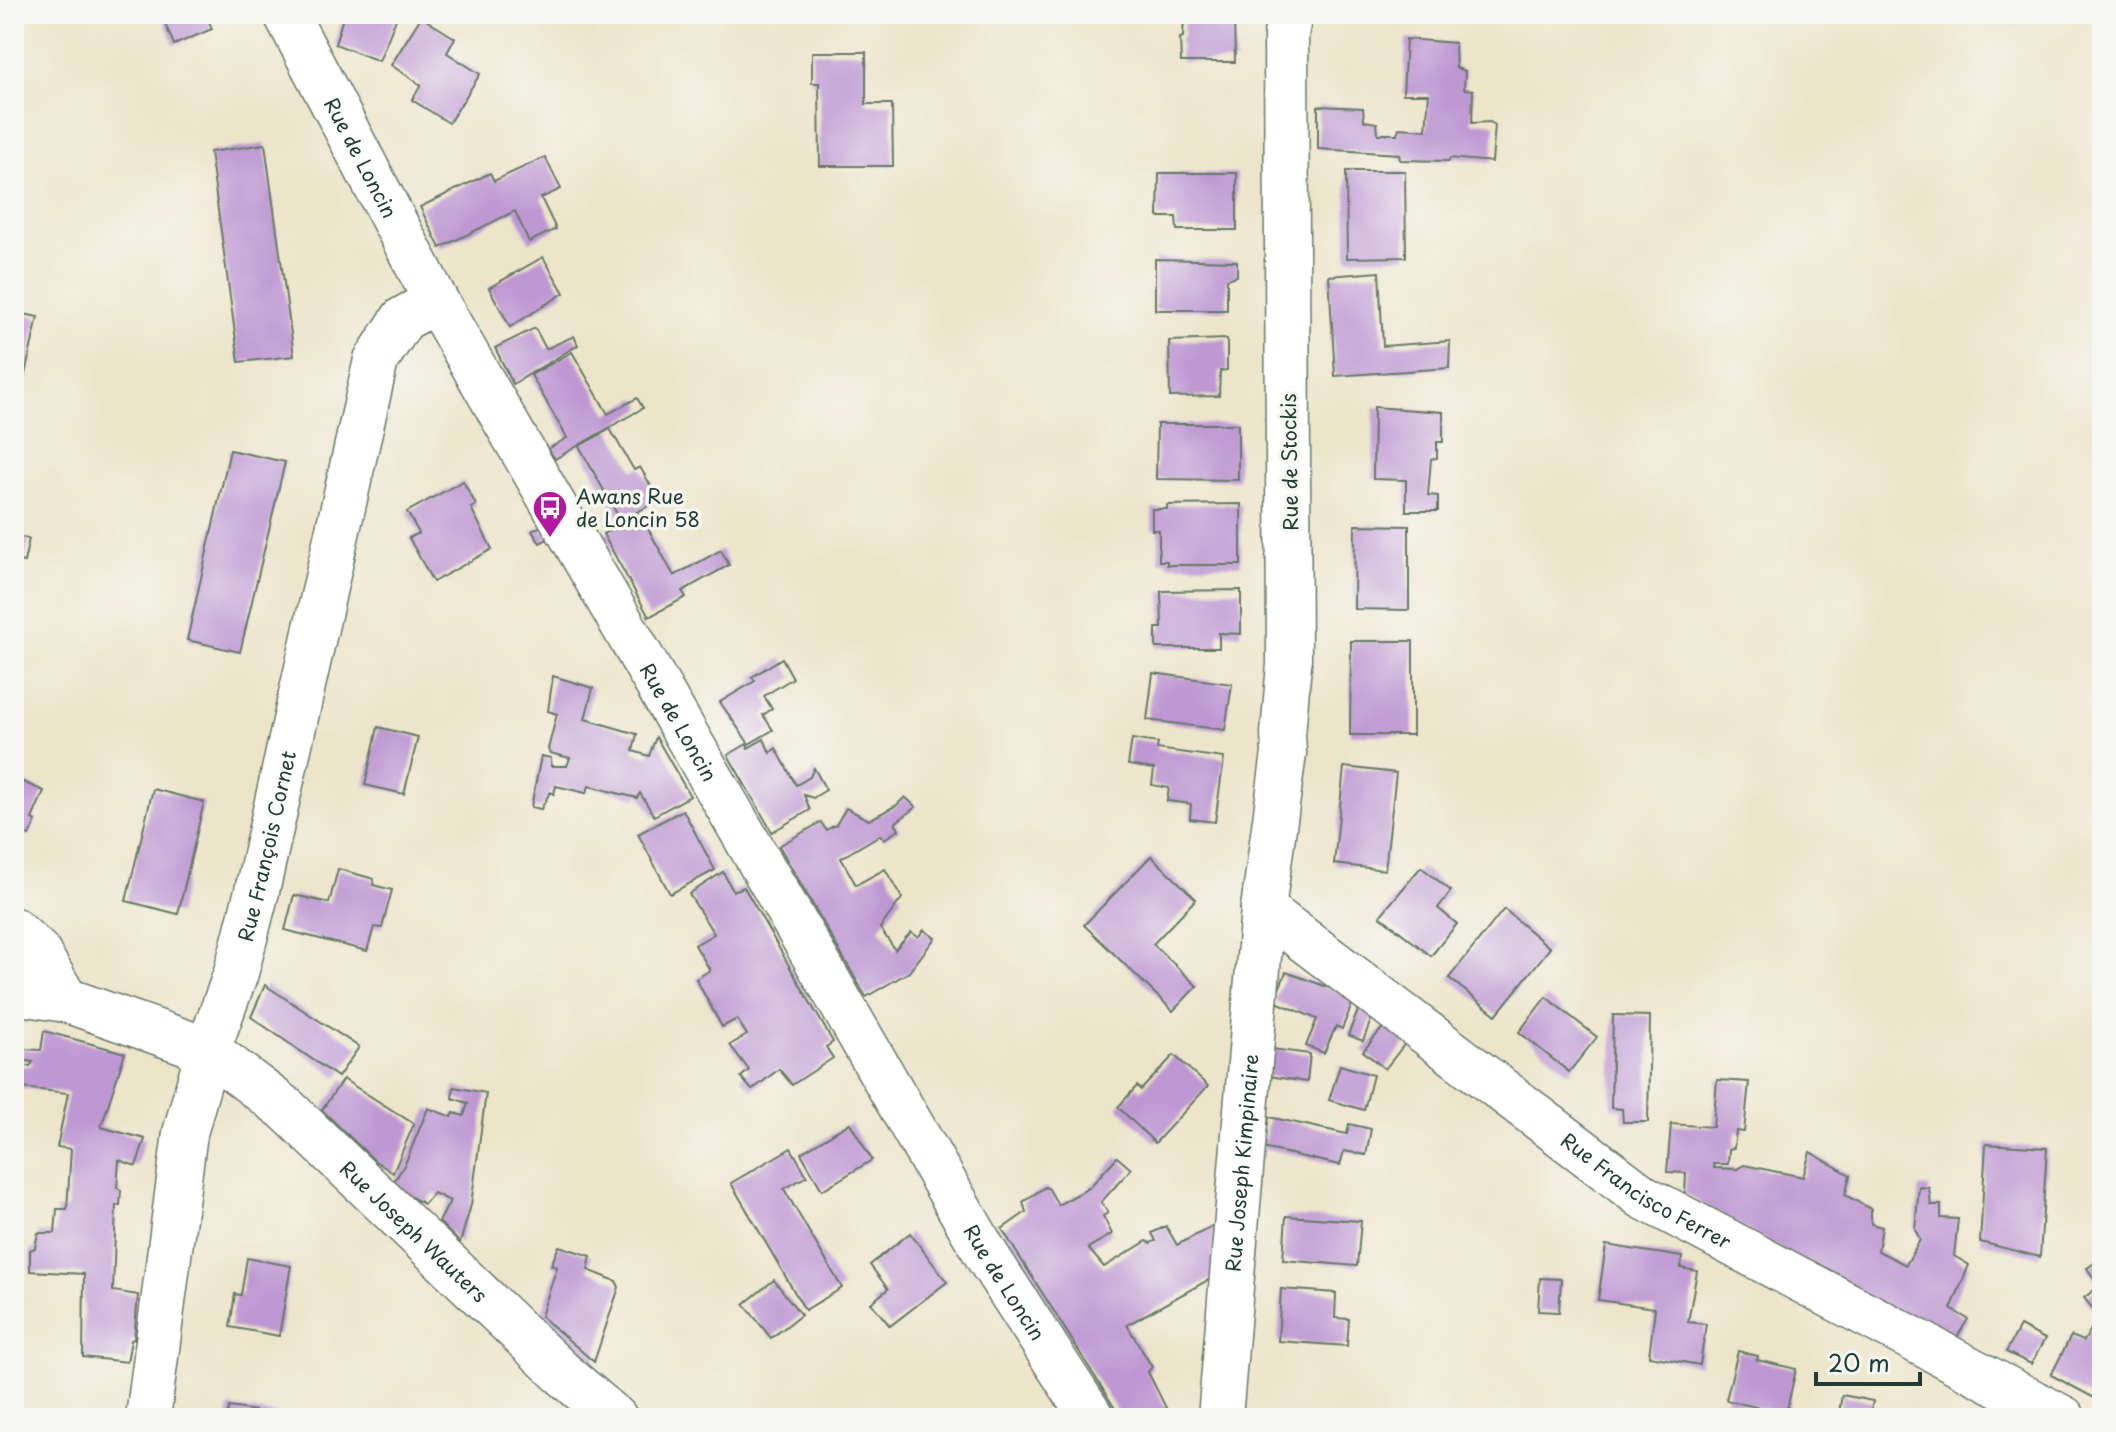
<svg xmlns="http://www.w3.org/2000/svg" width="2116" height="1432" viewBox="0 0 2116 1432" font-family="'Playpen Sans',sans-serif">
  <rect width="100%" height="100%" fill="#f6f6f2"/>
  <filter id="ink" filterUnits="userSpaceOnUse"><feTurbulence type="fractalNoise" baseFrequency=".0125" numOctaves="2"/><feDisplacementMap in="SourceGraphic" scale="16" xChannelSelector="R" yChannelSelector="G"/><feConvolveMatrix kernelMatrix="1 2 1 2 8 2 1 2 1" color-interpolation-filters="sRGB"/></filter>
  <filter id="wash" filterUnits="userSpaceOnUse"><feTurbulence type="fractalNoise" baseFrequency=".006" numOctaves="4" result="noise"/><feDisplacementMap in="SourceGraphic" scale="32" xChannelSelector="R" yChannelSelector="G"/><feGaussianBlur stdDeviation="1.8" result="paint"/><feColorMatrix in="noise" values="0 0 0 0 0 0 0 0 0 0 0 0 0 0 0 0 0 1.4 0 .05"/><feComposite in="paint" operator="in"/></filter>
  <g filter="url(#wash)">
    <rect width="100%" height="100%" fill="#ede5ca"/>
    <g id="blocks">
      <!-- building -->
      <g fill="#be98d3">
        <polygon points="161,14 206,14 212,29 174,45"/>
        <polygon points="344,14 398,14 379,61 335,44"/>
        <polygon points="1184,14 1234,14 1235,62 1181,62 1180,38 1183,37"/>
        <polygon points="421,17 455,38 447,53 480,74 449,123 412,100 421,85 391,65"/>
        <polygon points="1406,39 1455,43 1456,68 1465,71 1464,89 1473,90 1472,123 1490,122 1495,125 1492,162 1450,158 1449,161 1400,160 1399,154 1318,149 1318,106 1363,108 1364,121 1377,123 1378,134 1397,134 1399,128 1426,130 1429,94 1403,94"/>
        <polygon points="812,52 866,52 866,104 892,104 893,166 820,166 819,83 812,83"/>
        <polygon points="265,144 294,356 239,362 210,152"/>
        <polygon points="545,157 561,189 541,198 556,229 529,242 515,211 440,248 420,207 490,173 494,181"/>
        <polygon points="1346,171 1405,171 1406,257 1347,258"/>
        <polygon points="1159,173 1237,173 1237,230 1177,230 1176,217 1158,217"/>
        <polygon points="543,257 564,293 510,327 489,288"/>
        <polygon points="1155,259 1237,261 1237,276 1227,279 1227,310 1155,310"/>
        <polygon points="1379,272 1383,346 1450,341 1449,368 1335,376 1329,276"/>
        <polygon points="14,312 38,317 17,409 14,409"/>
        <polygon points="535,328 546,349 574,336 578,345 513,384 495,348"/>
        <polygon points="1227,339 1227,370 1220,371 1219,396 1170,397 1169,341"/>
        <polygon points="572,352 608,414 637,398 643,408 555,459 548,449 567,438 531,375"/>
        <polygon points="1374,407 1443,412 1443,442 1437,442 1437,458 1431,459 1428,495 1438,496 1438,511 1406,511 1406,480 1373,479"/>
        <polygon points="1157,424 1238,424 1238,480 1156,479"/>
        <polygon points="610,429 634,470 640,467 659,500 621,521 579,446"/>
        <polygon points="230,450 285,462 240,652 187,640"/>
        <polygon points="463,481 476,505 471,508 492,549 433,582 409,538 419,533 407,512"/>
        <polygon points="1241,504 1241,565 1167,565 1167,561 1159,561 1159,530 1152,530 1152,509 1167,509 1167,505"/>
        <polygon points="640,514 674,576 721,550 729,565 682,591 686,597 649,617 603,534"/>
        <polygon points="1355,525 1409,526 1409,610 1354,609"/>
        <polygon points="541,526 548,539 540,543 532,531"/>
        <polygon points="14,535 29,539 24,562 14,560"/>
        <polygon points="1241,590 1241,634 1219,633 1219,648 1156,648 1156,628 1162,628 1161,591"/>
        <polygon points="1351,641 1413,641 1413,735 1350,735"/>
        <polygon points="782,658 793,678 764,696 772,709 763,715 773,730 749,744 720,702 755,681 752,677"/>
        <polygon points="1153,673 1232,684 1225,730 1147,720"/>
        <polygon points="553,676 593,688 585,719 637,734 633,751 649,756 656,737 690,796 654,816 640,793 637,798 589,786 586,793 556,786 554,794 550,792 541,809 531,807 541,756 551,758 551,766 567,766 570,758 550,753 548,749 557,714 548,711"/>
        <polygon points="378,727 418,737 404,794 365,785"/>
        <polygon points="764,739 770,753 776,748 796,785 810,777 814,768 826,790 813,798 804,795 810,810 772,832 728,755 747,744 748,748"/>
        <polygon points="1132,739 1158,743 1157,749 1224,758 1215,822 1190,819 1191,804 1167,801 1169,788 1152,785 1154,769 1128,765"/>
        <polygon points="1344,767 1396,773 1385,870 1334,864"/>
        <polygon points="14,778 44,791 32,819 36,821 29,836 25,834 17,852 14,850"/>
        <polygon points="153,789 204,802 178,914 126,901"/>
        <polygon points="905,797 916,807 895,823 899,830 884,839 880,835 841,858 856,885 885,869 902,898 880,928 895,950 911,932 918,937 924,930 935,938 909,972 866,997 779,846 821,822 826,830 836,825 846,808 869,820 897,805"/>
        <polygon points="683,810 715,870 670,894 638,834"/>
        <polygon points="1151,856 1196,899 1153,944 1197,986 1173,1011 1084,925"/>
        <polygon points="1421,867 1451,891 1438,908 1457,924 1431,956 1380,916"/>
        <polygon points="338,869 374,879 373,885 392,890 382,928 374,927 367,951 285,930 294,895 329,903"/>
        <polygon points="723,872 733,891 744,887 833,1042 826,1047 833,1058 792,1085 779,1069 752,1090 741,1077 749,1070 730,1045 747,1035 737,1019 722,1027 696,979 710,970 695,945 714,934 689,894"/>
        <polygon points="1504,909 1550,948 1496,1015 1449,978"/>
        <polygon points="1286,972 1355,997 1342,1029 1336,1026 1324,1053 1306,1046 1317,1019 1274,1001"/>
        <polygon points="265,985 359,1047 338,1077 251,1017"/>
        <polygon points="1546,997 1597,1037 1569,1072 1519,1032"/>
        <polygon points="1360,1006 1374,1012 1363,1041 1348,1035"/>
        <polygon points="1613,1015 1650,1016 1648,1122 1623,1122 1622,1109 1611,1108"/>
        <polygon points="1386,1024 1407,1041 1385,1069 1363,1051"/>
        <polygon points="44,1031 125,1053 101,1127 145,1139 136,1166 119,1160 117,1188 121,1190 120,1205 116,1205 113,1291 138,1295 134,1339 131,1340 127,1362 83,1357 84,1274 30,1271 30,1250 35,1248 38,1233 55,1233 57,1209 67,1209 71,1149 57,1147 68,1093 14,1087 14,1066 30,1066 33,1062 21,1060 22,1049 41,1050"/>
        <polygon points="1272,1049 1310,1054 1307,1082 1268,1076"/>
        <polygon points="1174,1055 1208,1086 1155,1143 1118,1107 1137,1086 1141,1090"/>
        <polygon points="1340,1065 1373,1075 1364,1110 1329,1100"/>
        <polygon points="343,1079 414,1124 393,1173 374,1160 322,1110"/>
        <polygon points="1717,1080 1749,1082 1744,1132 1736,1131 1734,1148 1729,1149 1728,1164 1713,1164 1714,1168 1737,1169 1744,1165 1803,1177 1810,1152 1850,1175 1845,1195 1871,1209 1871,1224 1882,1227 1878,1251 1906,1265 1920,1240 1915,1229 1919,1187 1929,1188 1931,1205 1941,1205 1941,1218 1958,1219 1954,1256 1969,1265 1951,1309 1968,1319 1951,1347 1685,1194 1686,1173 1667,1172 1671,1124 1713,1127"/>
        <polygon points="454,1087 486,1093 471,1205 460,1243 439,1222 450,1201 434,1193 424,1204 391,1186 405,1164 428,1108 452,1117 454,1113 464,1116 468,1103 452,1098"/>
        <polygon points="1269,1117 1347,1134 1349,1124 1371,1129 1366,1155 1344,1151 1340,1165 1263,1148"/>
        <polygon points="850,1123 872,1160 822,1190 801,1153"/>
        <polygon points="1986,1144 2047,1148 2040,1257 1980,1242"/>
        <polygon points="791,1148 807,1176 784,1189 842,1288 805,1310 731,1183"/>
        <polygon points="1117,1157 1131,1169 1101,1202 1108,1213 1103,1216 1112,1234 1088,1248 1104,1267 1147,1241 1150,1243 1156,1241 1152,1233 1166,1226 1177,1245 1215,1225 1212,1278 1127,1325 1152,1367 1148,1372 1170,1416 1176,1415 1178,1418 1121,1418 1002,1229 1026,1212 1023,1202 1045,1187 1049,1189 1058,1205 1089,1188"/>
        <polygon points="1286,1216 1361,1221 1357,1266 1283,1260"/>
        <polygon points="910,1233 947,1282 890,1326 871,1303 888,1289 870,1265"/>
        <polygon points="1606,1245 1682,1257 1681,1268 1697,1271 1688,1322 1706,1324 1700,1365 1649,1356 1655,1308 1598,1300"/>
        <polygon points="559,1246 591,1256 588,1270 616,1281 619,1287 594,1362 541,1316 557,1267 551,1265"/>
        <polygon points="247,1258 291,1266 279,1336 230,1327 235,1294 241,1295"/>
        <polygon points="2102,1258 2102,1402 2051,1375 2071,1336 2084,1341 2099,1316 2084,1298 2099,1286 2087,1268"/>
        <polygon points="1540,1278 1561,1279 1559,1312 1538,1311"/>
        <polygon points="774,1280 801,1315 771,1338 744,1304"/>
        <polygon points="1281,1289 1336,1293 1335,1318 1349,1319 1347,1346 1278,1341"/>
        <polygon points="2020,1326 2045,1339 2031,1364 2006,1352"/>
        <polygon points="1738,1351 1758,1356 1757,1360 1796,1369 1786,1414 1726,1400"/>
        <polygon points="1842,1395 1873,1401 1871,1411 1899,1418 1838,1418"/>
        <polygon points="229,1407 291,1416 290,1418 227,1418"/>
        <polygon points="17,1412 44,1416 43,1418 16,1418"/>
      </g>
    </g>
  </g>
  <g filter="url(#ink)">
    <use href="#blocks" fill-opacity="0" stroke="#677868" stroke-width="2"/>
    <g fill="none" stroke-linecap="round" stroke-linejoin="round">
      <defs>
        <g id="minor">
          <path id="s1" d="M286 14 436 301 987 1256 1092 1418"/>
          <path id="s2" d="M1263 909 1643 1197 2063 1418"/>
          <polyline points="14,930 38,952 66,1000"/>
          <path id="s3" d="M14 992 66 1000 208 1050 286 1109 561 1372 615 1418"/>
          <path id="s4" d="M148 1418 185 1133 208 1050 236 973 257 891 376 360 403 319 436 301"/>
          <path id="s5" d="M1220 1418 1263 909 1284 753 1283 734 1289 664 1286 35 1290 14"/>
        </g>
      </defs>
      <!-- minor casing -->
      <use href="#minor" stroke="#677868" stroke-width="47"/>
      <!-- minor -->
      <use href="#minor" stroke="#fff" stroke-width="44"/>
    </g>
  </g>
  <!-- icons -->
  <defs>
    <symbol id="bus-pin" viewBox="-11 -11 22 30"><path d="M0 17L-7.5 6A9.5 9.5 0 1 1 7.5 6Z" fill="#b5179e" stroke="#f6f6f2"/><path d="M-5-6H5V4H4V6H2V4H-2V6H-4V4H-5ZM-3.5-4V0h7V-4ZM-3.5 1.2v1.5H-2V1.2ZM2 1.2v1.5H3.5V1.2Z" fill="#fff"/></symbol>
  </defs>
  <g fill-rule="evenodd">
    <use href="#bus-pin" x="530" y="488" width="40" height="54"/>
  </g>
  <g text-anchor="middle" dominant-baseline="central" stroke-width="7" stroke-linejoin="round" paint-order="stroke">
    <!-- street labels -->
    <g font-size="20" fill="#1f3d34" stroke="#f6f6f2">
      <text stroke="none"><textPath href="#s1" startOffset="162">Rue de Loncin</textPath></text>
      <text transform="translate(1289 462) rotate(-91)">Rue de Stockis</text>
      <text stroke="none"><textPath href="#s1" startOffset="810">Rue de Loncin</textPath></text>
      <text stroke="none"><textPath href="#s4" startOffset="586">Rue François Cornet</textPath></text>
      <text stroke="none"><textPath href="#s5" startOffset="256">Rue Joseph Kimpinaire</textPath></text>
      <text stroke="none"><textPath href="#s2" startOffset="476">Rue Francisco Ferrer</textPath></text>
      <text stroke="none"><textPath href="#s3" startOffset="478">Rue Joseph Wauters</textPath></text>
      <text stroke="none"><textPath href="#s1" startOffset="1458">Rue de Loncin</textPath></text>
    </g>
    <!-- poi labels -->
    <g font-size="20" fill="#1f3d34" stroke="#f6f6f2" text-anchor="start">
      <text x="576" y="496">Awans Rue<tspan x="576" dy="23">de Loncin 58</tspan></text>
    </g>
  </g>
  <!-- margin -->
  <rect width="2116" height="1432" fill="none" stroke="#f6f6f2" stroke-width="48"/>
  <!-- scale -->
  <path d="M1816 1372v12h104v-12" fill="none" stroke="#1f3d34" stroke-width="4"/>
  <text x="1828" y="1372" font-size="24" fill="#1f3d34" stroke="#f6f6f2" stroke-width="6" paint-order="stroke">20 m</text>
</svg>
